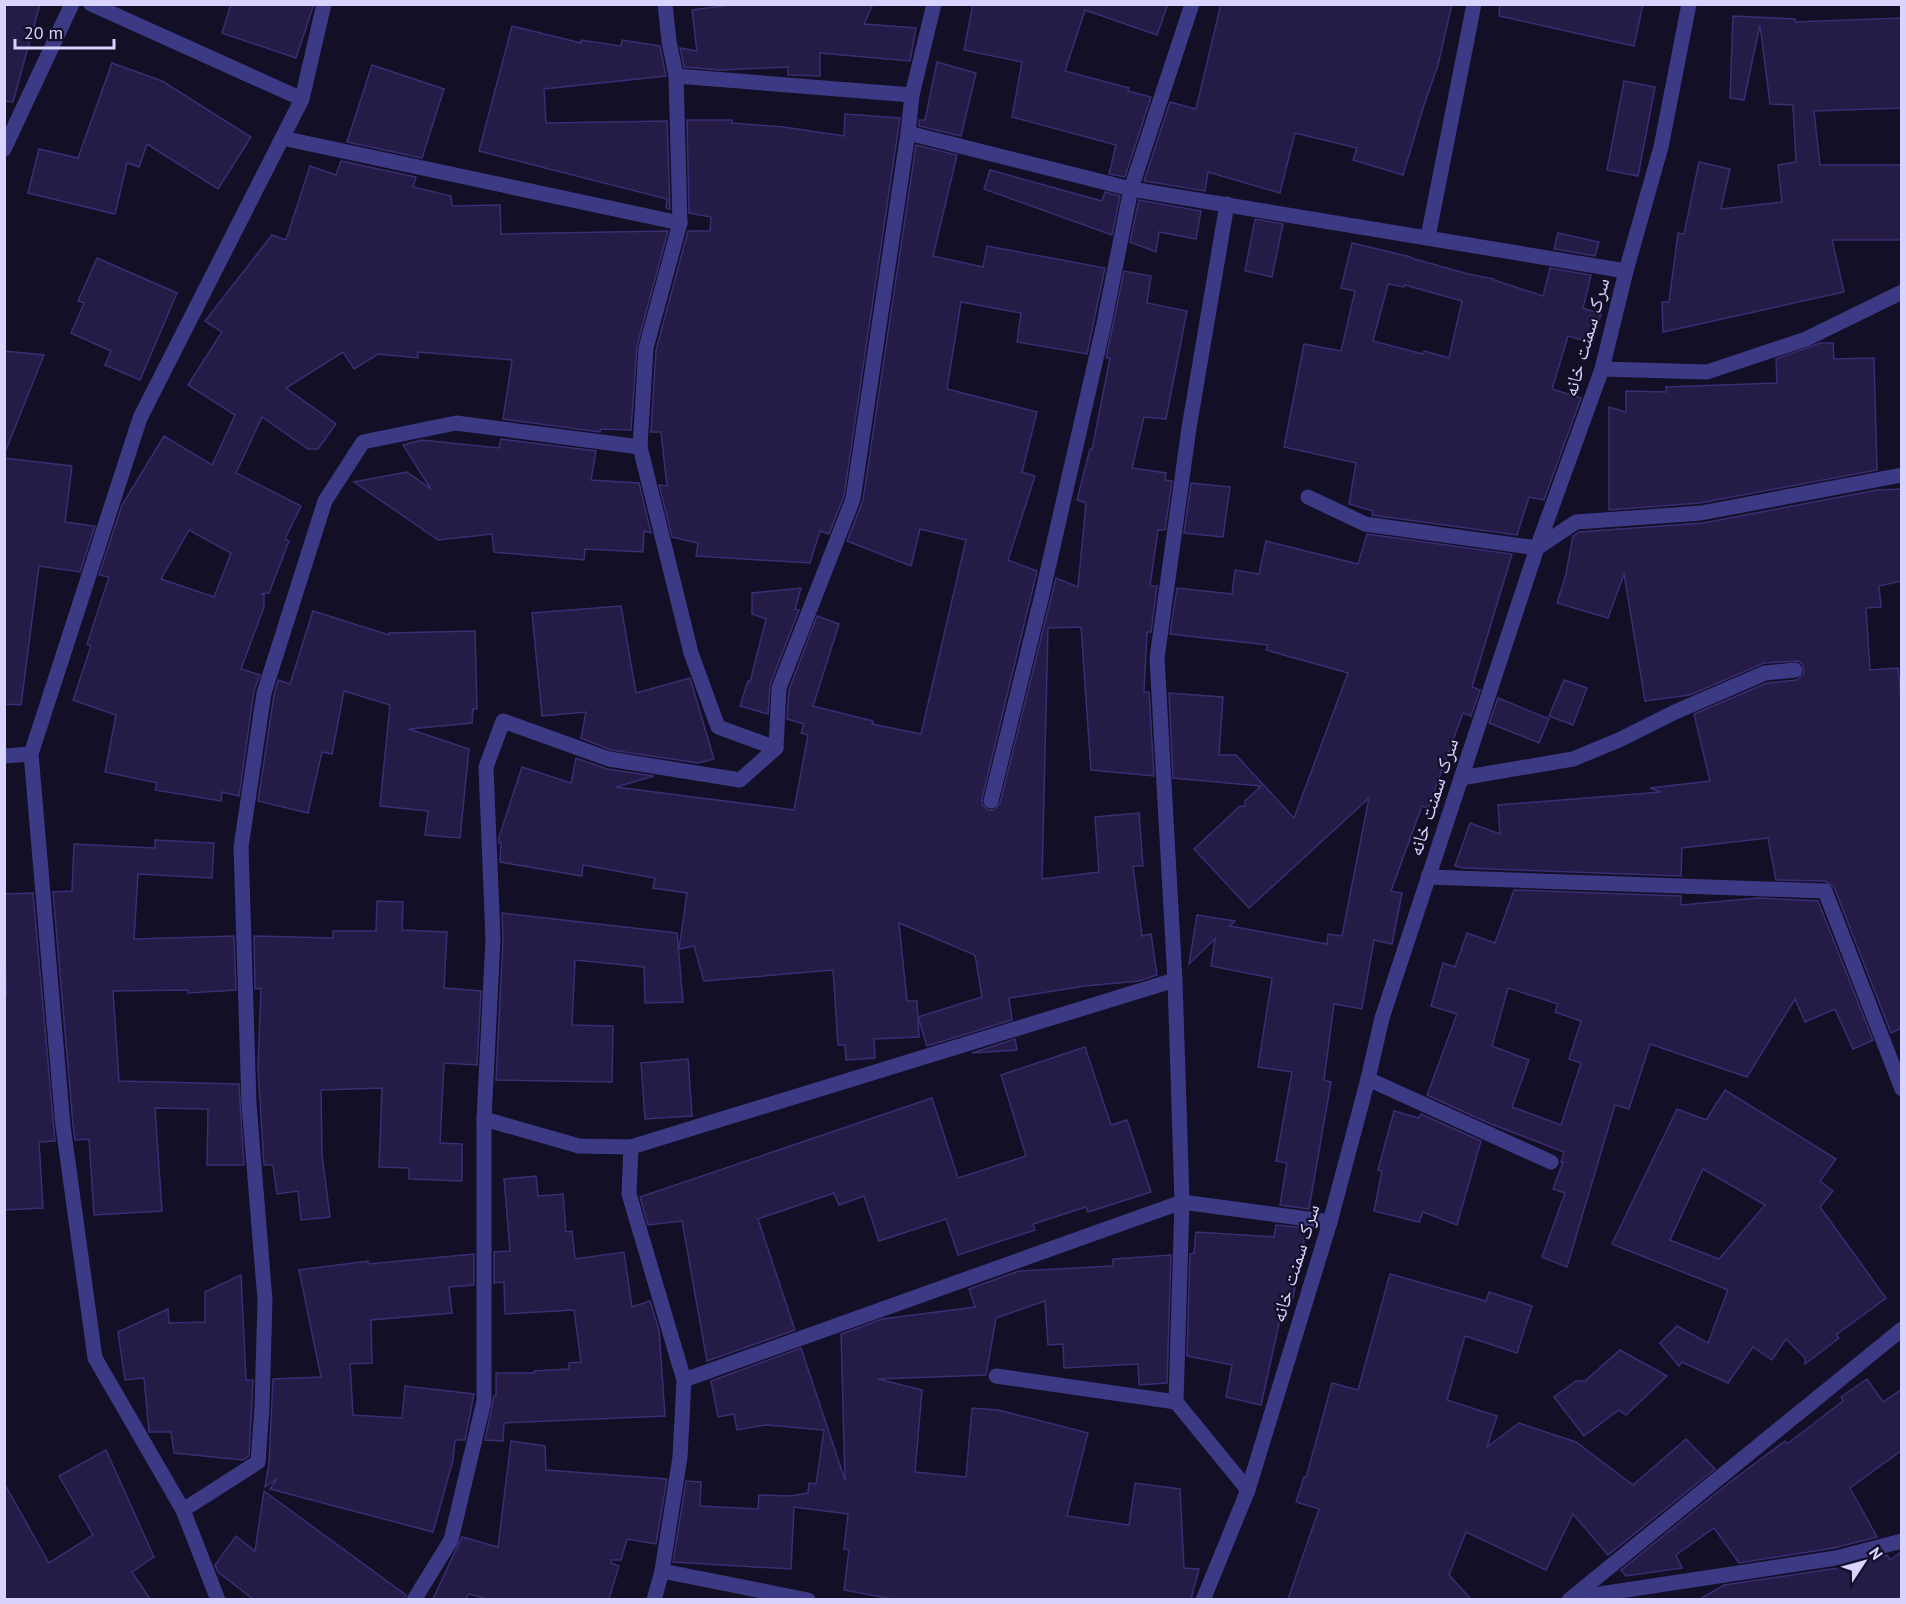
<svg xmlns="http://www.w3.org/2000/svg" width="1906" height="1604" viewBox="0 0 1906 1604" font-family="'PT Sans','Noto Naskh Arabic',sans-serif">
  <rect width="100%" height="100%" fill="#130f26"/>
  <!-- building -->
  <g fill="#241b47" stroke="#3b2d73" stroke-width="1.5" fill-rule="evenodd">
    <polygon points="4,4 40,4 13,102 4,101"/>
    <polygon points="231,4 314,4 296,58 222,33"/>
    <polygon points="738,4 873,4 864,24 916,28 910,61 820,53 820,76 788,75 788,67 720,70 684,67 680,48 697,51 692,10"/>
    <polygon points="973,4 1168,4 1157,35 1085,10 1065,71 1129,88 1128,91 1151,97 1125,177 1109,174 1116,145 1012,117 1022,62 964,50"/>
    <polygon points="1221,4 1452,4 1438,65 1424,105 1403,175 1353,160 1357,148 1295,133 1280,193 1208,172 1205,191 1144,181 1170,102 1196,109"/>
    <polygon points="1500,4 1643,4 1634,46 1499,16"/>
    <polygon points="1733,16 1795,19 1795,22 1902,18 1902,108 1814,111 1820,165 1902,165 1902,240 1832,240 1844,292 1663,332 1662,302 1669,302 1678,233 1684,234 1699,162 1730,169 1721,209 1782,202 1778,165 1796,162 1793,105 1770,104 1760,25 1744,100 1730,98"/>
    <polygon points="512,26 581,43 581,40 621,46 622,40 660,46 666,76 544,89 546,123 667,121 670,209 666,208 667,199 479,151"/>
    <polygon points="937,62 976,73 961,136 919,126 919,120 925,120"/>
    <polygon points="112,63 162,81 251,137 218,189 147,144 139,167 127,163 115,214 28,193 39,149 78,158"/>
    <polygon points="372,65 444,89 422,158 347,142"/>
    <polygon points="1624,81 1655,87 1638,176 1607,170"/>
    <polygon points="845,114 900,118 844,496 829,534 820,531 810,563 696,556 698,543 672,537 659,485 667,486 661,432 651,432 656,350 688,231 710,231 711,217 689,213 687,120 732,120 732,123 784,127 844,136"/>
    <polygon points="916,145 957,155 933,256 983,267 987,246 1105,268 1087,354 1017,342 1021,313 961,302 947,389 1037,412 1022,472 1035,476 1008,560 1037,571 982,799 982,804 988,810 994,810 1000,803 1056,578 1078,587 1086,503 1077,500 1090,449 1092,450 1110,358 1106,358 1124,271 1151,276 1147,303 1187,311 1166,419 1144,417 1132,468 1166,473 1165,480 1172,481 1165,530 1158,530 1150,586 1157,586 1151,632 1147,632 1144,692 1149,692 1154,776 1091,770 1081,627 1048,628 1042,879 1099,872 1095,817 1139,813 1143,866 1133,866 1142,936 1151,934 1157,975 1139,981 1085,986 1009,998 1012,1020 927,1046 918,1017 982,997 975,955 899,923 907,1001 917,1001 919,1037 874,1039 875,1058 846,1060 845,1045 838,1045 833,970 704,981 694,946 679,949 687,893 653,888 655,878 583,865 582,876 500,862 501,843 499,843 499,837 522,767 571,783 576,758 607,769 654,776 616,787 794,810 808,735 801,733 804,724 787,719 789,690 817,616 839,624 813,706 873,721 872,724 921,734 966,540 920,529 911,566 847,541 863,500"/>
    <path d="M341 161 416 177 413 187 451 196 452 206 500 205 501 234 668 231 637 346 631 430 601 429 600 432 503 419 512 360 418 352V358L378 354 354 369 343 352 286 388 336 424 318 449H308L262 417 236 473 301 506 285 539 289 541 269 593 261 594 264 595V607L241 669 260 675 254 691 239 796 222 792 221 801 155 790 157 783 105 772 116 715 73 700 91 646 87 644 109 577 99 575 122 505 164 436 212 465 235 415 188 385 222 332 205 321 272 235 286 240 310 166 336 175ZM189 530 231 553 214 597 161 579Z"/>
    <polygon points="990,170 1102,201 1105,192 1120,196 1112,235 984,189"/>
    <polygon points="1139,200 1201,211 1196,239 1159,232 1156,252 1130,242"/>
    <polygon points="1255,219 1283,224 1272,277 1245,271"/>
    <polygon points="1558,233 1599,242 1595,256 1554,249"/>
    <path d="M1352 243 1411 257V258L1468 274 1494 279V280L1543 296 1550 268 1591 275 1583 308 1601 314 1593 343 1568 336 1552 389 1581 398 1544 500 1529 497 1517 535 1372 515 1373 511 1349 504 1356 463 1284 447 1304 344 1341 351 1355 291 1341 288ZM1388 284 1404 287 1405 285 1462 301 1449 358 1424 351 1423 354 1373 341Z"/>
    <polygon points="97,258 177,293 140,380 105,365 111,351 71,333 84,303 78,301"/>
    <polygon points="1820,343 1833,343 1834,359 1874,358 1877,470 1700,503 1609,510 1609,407 1626,412 1626,391 1666,392 1666,387 1777,383 1776,359"/>
    <polygon points="4,351 44,355 6,450 4,449"/>
    <polygon points="501,439 596,451 591,480 639,483 651,533 644,531 643,552 585,549 584,560 494,552 492,534 438,540 354,482 407,472 431,489 403,445 422,440 499,448"/>
    <polygon points="4,458 72,466 65,522 95,526 80,572 39,566 21,705 4,704"/>
    <polygon points="1191,483 1230,487 1223,537 1184,533"/>
    <polygon points="1902,489 1902,581 1879,586 1881,607 1866,608 1870,670 1898,668 1902,706 1902,1028 1891,1033 1834,887 1825,881 1776,880 1768,838 1682,848 1681,876 1463,868 1455,866 1470,823 1500,834 1498,805 1661,792 1650,788 1710,781 1694,714 1767,683 1797,680 1804,673 1803,665 1798,661 1764,663 1690,695 1645,701 1624,574 1608,618 1557,603 1566,574 1573,536 1579,532 1703,523 1877,490"/>
    <polygon points="1367,534 1512,554 1472,687 1480,690 1471,716 1463,713 1428,808 1422,806 1391,891 1402,893 1392,944 1374,940 1362,1009 1334,1004 1324,1080 1331,1082 1309,1209 1280,1205 1287,1163 1276,1161 1292,1072 1258,1067 1272,978 1211,966 1215,939 1189,964 1197,915 1235,921 1230,926 1327,944 1328,934 1342,936 1369,798 1249,908 1194,849 1240,806 1245,806 1245,801 1261,786 1173,778 1169,693 1223,697 1219,755 1236,755 1294,818 1348,673 1266,650 1268,645 1170,634 1177,588 1232,594 1235,570 1259,574 1266,541 1358,564"/>
    <polygon points="801,588 795,609 799,610 770,685 768,714 740,706 748,681 750,682 766,619 752,614 752,593"/>
    <polygon points="621,606 636,693 690,678 714,759 698,763 611,750 581,738 586,712 542,716 532,613"/>
    <polygon points="313,611 389,635 389,633 475,631 477,709 473,709 472,723 409,729 469,749 460,838 425,835 428,811 380,806 390,705 344,691 332,754 322,752 308,813 258,801 274,695 278,680 290,684"/>
    <polygon points="1564,680 1587,688 1573,725 1549,716"/>
    <polygon points="1498,698 1549,719 1539,743 1489,723"/>
    <polygon points="155,840 214,843 212,878 138,874 134,939 234,936 236,990 188,993 188,990 113,991 119,1081 239,1084 244,1165 207,1165 208,1109 155,1108 162,1211 94,1215 89,1139 75,1140 73,1125 53,892 72,891 74,844 155,848"/>
    <path d="M1514 890 1681 896V905L1758 898 1818 901 1873 1040 1853 1049 1835 1009 1805 1022 1795 999 1747 1077 1650 1044 1629 1109 1615 1105 1567 1267 1542 1257 1565 1193 1553 1189 1563 1162H1561L1564 1152 1486 1122 1427 1095 1457 1014 1431 1006 1443 963 1455 967 1467 933 1495 943ZM1508 988 1558 1004 1555 1012 1581 1021 1569 1059 1581 1063 1561 1125 1512 1107 1529 1060 1492 1046Z"/>
    <polygon points="33,893 55,1141 39,1142 43,1208 4,1210 4,995 6,995 4,894"/>
    <polygon points="377,901 403,902 402,930 447,932 444,988 481,991 477,1065 444,1063 440,1143 462,1144 462,1181 409,1179 409,1168 379,1167 382,1088 321,1090 322,1154 330,1217 301,1220 298,1191 277,1194 273,1165 264,1165 258,1068 261,988 255,989 254,936 333,938 333,931 376,931"/>
    <polygon points="502,913 677,933 683,1002 645,1003 644,967 575,960 572,1025 613,1026 612,1082 496,1080 503,939"/>
    <polygon points="1015,1039 1017,1050 972,1053"/>
    <polygon points="1085,1047 1111,1125 1127,1120 1151,1192 1088,1212 1086,1207 1033,1224 1035,1230 958,1255 946,1219 879,1241 864,1196 839,1205 834,1193 758,1219 795,1330 707,1361 682,1221 648,1225 640,1197 932,1098 958,1178 1026,1156 1001,1075"/>
    <polygon points="688,1059 692,1116 645,1119 641,1063"/>
    <path d="M1725 1090 1836 1159 1820 1181 1833 1191 1820 1207 1886 1298 1836 1335 1839 1338 1805 1364V1358L1786 1339 1772 1360 1753 1347 1728 1383 1682 1362 1679 1366 1660 1343 1677 1326 1708 1343 1728 1290 1612 1244 1677 1109 1706 1120ZM1703 1169 1765 1205 1719 1259 1670 1240Z"/>
    <polygon points="1394,1111 1419,1118 1421,1114 1481,1141 1457,1225 1423,1212 1419,1222 1374,1211 1382,1171 1378,1170"/>
    <polygon points="536,1176 538,1196 563,1194 566,1232 572,1231 575,1259 624,1252 632,1307 650,1301 659,1330 665,1416 504,1423 503,1441 485,1440 494,1396 496,1396 496,1373 534,1373 534,1371 569,1369 569,1363 581,1362 574,1310 505,1314 504,1282 494,1283 494,1252 510,1251 504,1179"/>
    <polygon points="1276,1225 1305,1228 1304,1241 1293,1298 1285,1297 1261,1405 1226,1397 1232,1365 1187,1356 1190,1254 1194,1253 1196,1232 1274,1237"/>
    <polygon points="474,1254 474,1285 449,1287 452,1313 371,1320 372,1363 350,1364 353,1415 402,1418 405,1386 474,1394 465,1440 455,1440 453,1460 433,1532 270,1489 277,1479 265,1487 269,1463 273,1379 321,1377 299,1270 368,1261 368,1264"/>
    <polygon points="1171,1255 1167,1383 1139,1385 1138,1364 1064,1368 1063,1344 1048,1345 1045,1301 996,1318 986,1375 878,1379 922,1390 915,1472 966,1477 972,1408 998,1410 1088,1433 1067,1516 1129,1525 1135,1483 1180,1489 1184,1568 1199,1569 1191,1599 892,1599 844,1590 849,1550 844,1549 848,1514 794,1507 791,1569 673,1562 686,1481 701,1482 700,1506 758,1509 759,1495 790,1496 808,1493 809,1483 816,1484 824,1430 766,1425 737,1430 734,1414 718,1417 711,1381 801,1348 845,1480 841,1334 882,1319 975,1307 969,1289 1019,1271 1113,1266 1113,1259"/>
    <polygon points="1390,1274 1486,1301 1489,1292 1532,1306 1517,1353 1465,1336 1447,1400 1497,1416 1487,1447 1519,1423 1576,1442 1633,1485 1686,1439 1715,1469 1608,1555 1573,1514 1546,1570 1466,1532 1449,1575 1471,1599 1288,1599 1319,1509 1296,1502 1304,1477 1306,1478 1332,1383 1358,1390"/>
    <polygon points="241,1275 246,1380 253,1380 249,1456 243,1460 174,1453 171,1432 149,1432 144,1378 125,1380 118,1332 168,1309 169,1323 205,1322 205,1292"/>
    <polygon points="1620,1350 1667,1376 1626,1415 1619,1410 1584,1436 1554,1397 1576,1381 1585,1381"/>
    <polygon points="1867,1379 1883,1402 1902,1389 1902,1450 1850,1488 1877,1537 1834,1548 1739,1563 1714,1528 1676,1555 1682,1568 1626,1576 1621,1570 1730,1482 1785,1441 1787,1444 1843,1401 1841,1397"/>
    <polygon points="511,1441 545,1446 546,1470 667,1479 656,1544 627,1539 621,1560 611,1560 611,1563 619,1566 609,1599 488,1599 469,1594 465,1599 433,1599 462,1537 498,1547"/>
    <polygon points="106,1450 154,1557 132,1572 150,1599 4,1599 4,1483 49,1563 93,1535 59,1476"/>
    <polygon points="264,1491 406,1595 404,1599 253,1599 218,1572 215,1565 236,1536 255,1551"/>
    <polygon points="1902,1551 1902,1599 1700,1599 1724,1585 1838,1568 1887,1555 1890,1560"/>
  </g>
  <g fill="none" stroke-linecap="round" stroke-linejoin="round">
    <!-- minor -->
    <g stroke="#3d3a85" stroke-width="15">
      <polyline points="91,4 302,99"/>
      <polyline points="665,4 669,41 676,76 680,223 646,348 640,447 691,653 718,727 776,748"/>
      <polyline points="676,76 912,95"/>
      <polyline points="908,133 1131,189 1626,271"/>
      <polyline points="282,138 680,223"/>
      <polyline points="4,149 72,4"/>
      <polyline points="1227,204 1189,428 1157,658 1175,980 1182,1202 1176,1402 1248,1490"/>
      <polyline points="1428,237 1474,4"/>
      <polyline points="1602,369 1707,372 1806,339 1902,292"/>
      <polyline points="1308,497 1365,524 1537,548 1576,522 1701,513 1902,475"/>
      <polyline points="4,756 31,754"/>
      <polyline points="1461,778 1573,759 1619,740 1675,712 1765,673 1795,670"/>
      <polyline points="991,801 1041,599 1103,328 1131,189 1192,4"/>
      <polyline points="1428,877 1825,891 1902,1089"/>
      <polyline points="1368,1079 1551,1162"/>
      <polyline points="484,1119 579,1146 631,1147 1175,980"/>
      <polyline points="631,1147 629,1194 684,1380 680,1457 662,1571 654,1600"/>
      <polyline points="996,1376 1176,1402"/>
      <polyline points="684,1380 1182,1202 1330,1222"/>
      <polyline points="183,1510 258,1462 262,1407 265,1300 249,1104 241,847 264,693 325,501 363,442 456,423 640,447"/>
      <polyline points="662,1571 808,1600"/>
      <polyline points="1574,1598 1836,1558 1902,1541"/>
      <polyline points="218,1600 183,1510 95,1358 63,1126 31,754 140,418 302,99 324,4"/>
      <polyline points="414,1600 451,1540 484,1401 484,1119 493,939 486,767 503,721 609,759 740,780 776,748 779,688 853,499 908,133 912,95 934,4"/>
      <polyline points="1203,1600 1248,1490 1330,1222 1368,1079 1382,1018 1537,548 1602,369 1626,271 1661,147 1689,4"/>
      <polyline points="1569,1600 1902,1329"/>
    </g>
  </g>
  <g text-anchor="middle" dominant-baseline="central" stroke-width="4.5" stroke-linejoin="round" paint-order="stroke">
    <!-- street labels -->
    <g font-size="20" fill="#d9d4ff" stroke="#130f26">
      <text transform="translate(1586 337) rotate(-74)">سرک سمنت خانه</text>
      <text transform="translate(1433 797) rotate(-72)">سرک سمنت خانه</text>
      <text transform="translate(1295 1263) rotate(-73)">سرک سمنت خانه</text>
    </g>
  </g>
  <!-- border -->
  <rect width="1906" height="1604" fill="none" stroke="#d9d4ff" stroke-width="12"/>
  <!-- north arrow -->
  <g transform="translate(1864 1562) rotate(54)" stroke="#130f26" stroke-width="4.5" paint-order="stroke">
  <path d="M0-4.5L10 22L0 15L-10 22Z" fill="#d9d4ff"/>
  <text y="-9" font-size="16" font-weight="bold" text-anchor="middle" fill="#d9d4ff">N</text>
  </g>
  <!-- scale -->
  <path d="M15 39v9h99v-9" fill="none" stroke="#d9d4ff" stroke-width="3"/>
  <text x="24" y="39" font-size="18" fill="#d9d4ff" stroke="#130f26" stroke-width="4.5" paint-order="stroke">20 m</text>
</svg>
